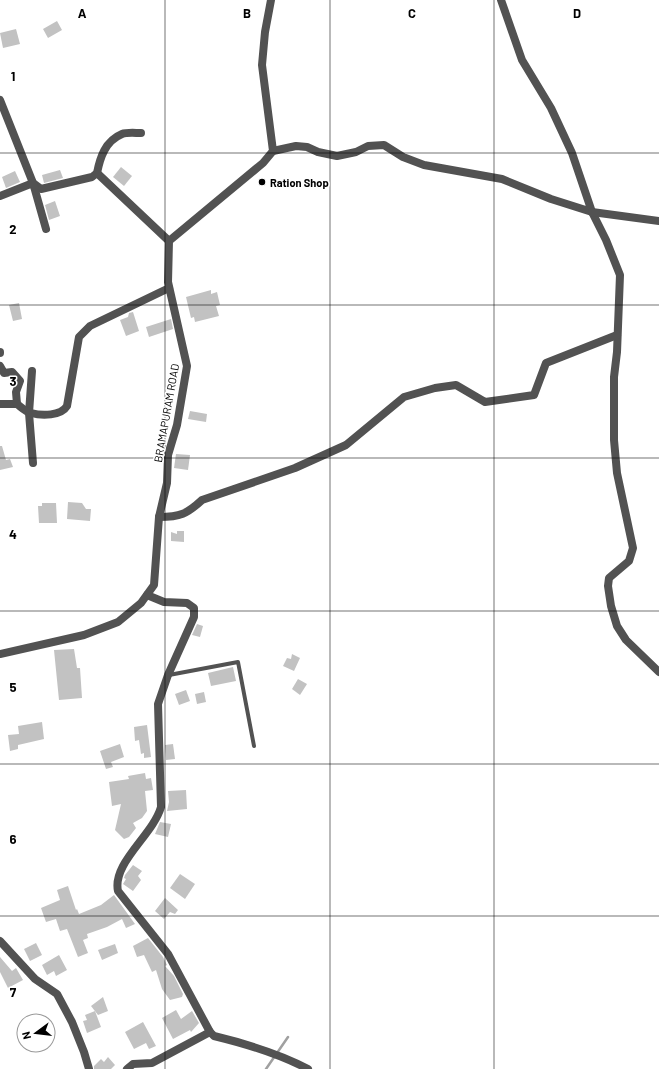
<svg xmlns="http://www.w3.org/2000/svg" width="659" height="1069" viewBox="0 0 659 1069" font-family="Barlow,sans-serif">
  <rect width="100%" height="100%" fill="#fff"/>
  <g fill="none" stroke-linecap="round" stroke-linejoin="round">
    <!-- stream -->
    <polyline stroke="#a0a0a0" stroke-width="2.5" points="266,1069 288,1037"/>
  </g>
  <!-- building -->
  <g fill="#c2c2c2">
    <polygon points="57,21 62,30 48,38 43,29"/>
    <polygon points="16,29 20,44 3,48 0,33"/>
    <polygon points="121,167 132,176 124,186 113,177"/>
    <polygon points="60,170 63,178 44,183 42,175"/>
    <polygon points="15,171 20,182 6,188 2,177"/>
    <polygon points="55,201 60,216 49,220 45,205"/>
    <polygon points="211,290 211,294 217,292 220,305 216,306 219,316 195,322 194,317 191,318 186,297"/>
    <polygon points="19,303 22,319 13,321 9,305"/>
    <polygon points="133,312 139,331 126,336 120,320 128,317 129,313"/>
    <polygon points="171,319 173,329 149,337 146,327"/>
    <polygon points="190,411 207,414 206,422 188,419"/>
    <polygon points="0,446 2,446 6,460 10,459 13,467 0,470"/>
    <polygon points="176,454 190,455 188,470 174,468"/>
    <polygon points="68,502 82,503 86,509 91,509 90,521 67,519"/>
    <polygon points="42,503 56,503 57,523 39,523 38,506 42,506"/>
    <polygon points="177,531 184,531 184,542 171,541 171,532 177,534"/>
    <polygon points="197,624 203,626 200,637 192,635"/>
    <polygon points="74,649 77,668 80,668 82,698 59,700 54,650"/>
    <polygon points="292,654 300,658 294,671 283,666 287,658 291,659"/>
    <polygon points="233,667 236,681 211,686 208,673"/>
    <polygon points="298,679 307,684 300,695 292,689"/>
    <polygon points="186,690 190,701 179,705 175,694"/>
    <polygon points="204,692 206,702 197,704 195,694"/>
    <polygon points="42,722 44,739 18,745 18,749 10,751 8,735 19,734 18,726"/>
    <polygon points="147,725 151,757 144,758 144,753 141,754 139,740 135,741 134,727"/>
    <polygon points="120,744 124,757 111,762 113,767 106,769 100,751"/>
    <polygon points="173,744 175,759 166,760 165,745"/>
    <polygon points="145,773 146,779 151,778 153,790 145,791 147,811 142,818 133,823 136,828 129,837 124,839 115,830 121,804 112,806 109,782 129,779 128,776"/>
    <polygon points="186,790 187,809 167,811 169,802 168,791"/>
    <polygon points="160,822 171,824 168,837 155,834"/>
    <polygon points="133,865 142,871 138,876 141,880 133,891 123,884 126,879 124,878 125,875"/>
    <polygon points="180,874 195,884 185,899 170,888"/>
    <polygon points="68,886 76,910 77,909 79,914 101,905 114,895 135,924 126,928 122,919 107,927 87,934 88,938 83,940 88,953 78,957 67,929 60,931 56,919 46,922 41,908 60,900 57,890"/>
    <polygon points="165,898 178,910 175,914 170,912 164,919 155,911"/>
    <polygon points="148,938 163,957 167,965 165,966 174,976 183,994 182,997 170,1000 162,989 156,970 152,972 144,955 137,957 133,946"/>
    <polygon points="36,943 42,955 30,961 24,949"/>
    <polygon points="115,944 118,953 102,960 98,950"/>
    <polygon points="59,955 67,970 56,976 54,971 47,975 42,965"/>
    <polygon points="0,957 12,971 16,968 23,980 8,988 0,972"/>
    <polygon points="103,997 108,1011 98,1015 91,1006"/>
    <polygon points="176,1010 181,1019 192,1011 199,1023 191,1032 190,1030 173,1039 162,1018"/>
    <polygon points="95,1011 101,1027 87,1033 83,1021 87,1020 85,1015"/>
    <polygon points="143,1022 156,1046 149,1049 146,1043 134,1049 125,1032"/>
    <polygon points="108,1057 115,1065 111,1069 94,1069 94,1066 101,1059 104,1062"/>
  </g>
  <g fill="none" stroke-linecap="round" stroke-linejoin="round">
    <!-- service -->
    <polyline stroke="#525252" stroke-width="4" points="169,675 238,662 254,746"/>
    <!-- minor -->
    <g stroke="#525252" stroke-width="8">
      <path d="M0 100 33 183 41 189 92 177 97 173C100 158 105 141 122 134 127 132 135 133 141 133"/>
      <polyline points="273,151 296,146 307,147 318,152 337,156 356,152 368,146 384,145 403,157 424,165 502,179 551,199 592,212 572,153 551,108 522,60 501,0"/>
      <polyline points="97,173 169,241"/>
      <polyline points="0,196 33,183 46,229"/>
      <polyline points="592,212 606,240 620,275 617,352 614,377 614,440 617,473 633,548 629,561 609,578 608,586 611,606 617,626 626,640 659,672"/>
      <polyline points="592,212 659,221"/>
      <polyline points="0,352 0,353"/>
      <polyline points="0,366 4,373 12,372 20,381 16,392 17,404 0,404"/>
      <polyline points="32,371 29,413 33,463"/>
      <path d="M17 404C21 407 26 412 31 413 42 416 61 416 67 406L79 337 90 326 169 288"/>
      <path d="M159 517C180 517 187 514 202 500L295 468 346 445 404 397 435 388 456 385 485 402 534 395 546 363 617 335"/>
      <path d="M147 595 164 602 187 603 194 608V617L168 675 158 704 161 807C153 835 112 863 118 891L168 954 210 1032 214 1036C247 1044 278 1053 308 1069"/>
      <polyline points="0,941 35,979 57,994 72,1022 84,1052 89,1069"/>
      <polyline points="127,1069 133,1064 152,1063 210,1032"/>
    </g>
    <!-- tertiary -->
    <polyline stroke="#525252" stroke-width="8" points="0,654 84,635 118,622 141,603 154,585 159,517 167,483 168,455 177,425 187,366 168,282 169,241 263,163 273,151 262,65 265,32 271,0"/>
  </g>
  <!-- grid -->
  <path fill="none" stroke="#000" stroke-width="1" stroke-opacity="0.55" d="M165 0V1069M330 0V1069M494 0V1069M0 153H659M0 305H659M0 458H659M0 611H659M0 764H659M0 916H659"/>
  <!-- markers -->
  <circle fill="#000" stroke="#fff" stroke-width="1.5" cx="262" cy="182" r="4"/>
  <g text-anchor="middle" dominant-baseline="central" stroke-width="3" stroke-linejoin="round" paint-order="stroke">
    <!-- poi labels -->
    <g font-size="11" font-weight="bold" fill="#000" stroke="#fff" text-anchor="start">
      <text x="270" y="182">Ration Shop</text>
    </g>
    <!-- street labels -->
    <g font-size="11" fill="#000" stroke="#fff">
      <text transform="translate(166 413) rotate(-80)">BRAMAPURAM ROAD</text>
    </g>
  </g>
  <g font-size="13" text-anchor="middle" font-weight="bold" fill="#000" stroke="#fff" stroke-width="3" stroke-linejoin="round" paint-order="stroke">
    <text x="82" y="18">A</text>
    <text x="247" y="18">B</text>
    <text x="412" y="18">C</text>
    <text x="577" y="18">D</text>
    <text x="13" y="81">1</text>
    <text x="13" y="234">2</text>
    <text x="13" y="386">3</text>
    <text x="13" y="539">4</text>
    <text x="13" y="692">5</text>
    <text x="13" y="844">6</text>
    <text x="13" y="997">7</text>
  </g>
  <!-- north arrow -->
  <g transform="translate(36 1033) rotate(255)"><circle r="19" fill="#ffffff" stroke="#999999"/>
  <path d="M0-3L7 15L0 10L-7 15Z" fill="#000000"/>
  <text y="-6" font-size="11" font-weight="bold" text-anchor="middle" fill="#000000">N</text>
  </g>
</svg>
